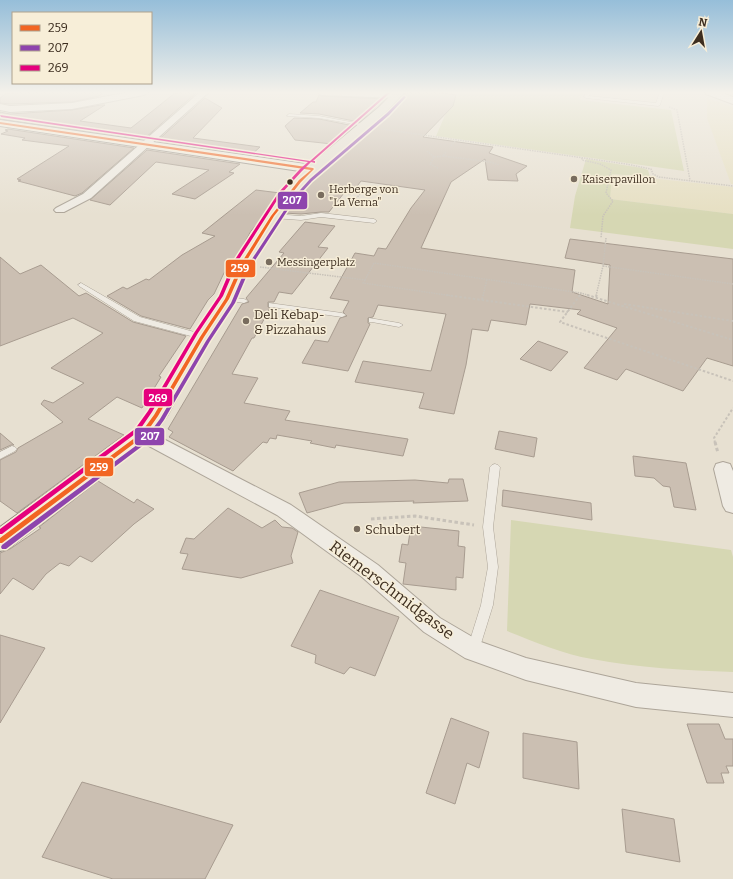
<svg xmlns="http://www.w3.org/2000/svg" width="733" height="879" viewBox="0 0 733 879" font-family="Bitter,serif">
  <rect width="100%" height="100%" fill="#e7e0d1"/>
  <!-- farmland -->
  <g fill="#e6dfc2">
    <polygon points="707,98 733,107 733,184 731,184 707,118"/>
    <polygon points="611,174 733,187 733,214 610,199"/>
  </g>
  <!-- green -->
  <g fill="#d6d7b3">
    <polygon points="460,92 583,92 580,100 671,110 684,171 436,136 446,113"/>
    <polygon points="586,159 642,168 648,170 650,177 612,174 610,199 733,214 733,249 570,228 575,196"/>
    <path d="M511 520 731 550 733 557V672C686 670 638 668 592 659 563 654 535 642 507 631Z"/>
  </g>
  <!-- building -->
  <g fill="#cbbfb2" stroke="#a89c90">
    <polygon points="39,92 104,92 99,96 72,102 10,104 0,103 0,98 7,93"/>
    <polygon points="195,92 196,93 144,139 0,119 0,112 10,114 72,110 101,105 105,105 80,121 131,128 175,93"/>
    <polygon points="406,92 437,92 456,95 453,106 423,137 493,147 489,153 527,166 516,174 518,181 488,180 485,159 451,182 421,248 575,270 572,292 608,304 610,265 565,258 570,239 733,259 733,366 707,358 683,391 626,369 617,380 584,368 617,328 577,314 581,310 530,304 526,325 491,320 488,331 472,329 466,365 454,414 419,408 424,393 355,382 363,361 431,371 446,314 378,305 373,317 368,318 368,323 370,324 348,371 302,363 315,340 328,342 340,318 347,316 343,312 349,301 330,298 355,253 374,256 378,248 386,249 411,208 425,190 361,181 351,194 344,193 329,212 321,212 301,214 284,213 297,195 299,195 330,164 388,112"/>
    <polygon points="319,95 321,96 385,99 359,122 319,114 300,113 313,102 316,102"/>
    <polygon points="205,98 222,108 193,138 260,147 251,155 157,141"/>
    <polygon points="294,118 319,119 354,126 332,144 295,140 285,126"/>
    <polygon points="8,129 134,148 82,193 75,196 18,181 21,180 17,179 69,146 22,140 25,138 1,134 8,131 5,130"/>
    <polygon points="147,150 240,164 229,172 234,173 195,199 172,194 209,170 156,162 110,205 90,200"/>
    <polygon points="256,190 280,193 267,213 251,231 240,251 224,273 214,294 208,300 190,329 141,316 107,296 123,287 127,289 146,279 149,280 182,255 215,236 202,233"/>
    <polygon points="305,222 335,226 318,247 328,248 292,294 279,292 274,302 268,302 268,307 270,308 254,338 252,338 232,374 258,378 244,403 290,411 285,420 408,439 403,456 336,445 335,448 310,443 312,441 277,435 276,439 270,438 267,443 263,442 233,471 169,437 173,432 168,429 242,304 249,302 246,298 284,253 279,252"/>
    <polygon points="0,257 20,274 41,265 79,296 86,293 133,322 186,336 159,376 161,377 142,408 117,397 88,419 124,435 17,513 0,501 0,460 16,452 18,448 63,422 41,404 44,400 53,403 84,383 51,368 103,333 73,318 0,346"/>
    <polygon points="538,341 568,352 551,371 520,359"/>
    <polygon points="499,431 537,438 534,457 495,449"/>
    <polygon points="0,433 14,445 11,445 0,450"/>
    <polygon points="633,456 686,463 696,510 674,507 670,487 663,486 654,478 635,476"/>
    <polygon points="449,479 463,479 468,501 413,503 414,501 344,503 307,513 299,493 339,482 415,480 448,483"/>
    <polygon points="98,481 134,503 137,499 154,509 134,524 92,562 80,556 69,566 60,563 46,574 33,590 13,578 0,594 0,553 10,549 41,528 39,527"/>
    <polygon points="503,490 591,503 592,520 502,506"/>
    <polygon points="228,508 262,528 275,520 282,527 292,528 298,532 291,556 293,563 241,578 182,569 188,554 180,553 186,538 194,539"/>
    <polygon points="411,526 459,531 458,546 465,547 463,578 456,577 456,590 403,584 406,563 399,562 402,544 408,545"/>
    <polygon points="320,590 399,617 375,676 350,667 344,674 315,663 316,655 291,646"/>
    <polygon points="0,635 45,648 0,723"/>
    <polygon points="451,718 489,732 479,768 467,763 455,804 426,793"/>
    <polygon points="687,724 719,724 725,739 733,739 733,766 726,766 729,773 721,773 724,783 707,783"/>
    <polygon points="523,733 577,742 579,789 523,778"/>
    <polygon points="82,782 233,825 205,879 113,879 42,857"/>
    <polygon points="622,809 674,819 680,862 626,852"/>
  </g>
  <g fill="none" stroke-linecap="round" stroke-linejoin="round">
    <defs>
      <g id="service">
        <polygon points="586,92 590,92 589,96 656,103 660,92 664,92 660,105 658,106 586,98 584,97"/>
        <polygon points="289,114 319,116 367,125 365,126 319,118 287,116"/>
        <polygon points="321,213 374,219 377,221 374,223 321,217 301,220 273,218 270,216 273,214 301,216"/>
        <polygon points="81,283 140,317 205,335 206,337 202,339 134,321 79,286 78,285"/>
        <polygon points="227,297 244,299 248,301 244,303 225,300 223,299"/>
        <polygon points="269,303 342,313 346,315 342,317 272,307 269,307"/>
        <polygon points="369,318 399,323 403,325 399,327 372,322 369,322"/>
        <polygon points="12,446 15,447 17,449 15,451 0,459 0,452"/>
        <polygon points="495,464 498,465 500,467 493,527 498,567 493,605 479,650 477,654 473,655 469,654 467,650 481,605 488,567 483,527 490,467 492,465"/>
      </g>
      <g id="minor">
        <polygon points="129,92 148,92 144,95 72,109 10,112 0,110 0,104 10,106 72,103"/>
        <polygon points="200,92 209,92 91,198 64,212 56,212 54,210 56,208 83,194"/>
        <polygon points="317,92 393,92 400,93 401,95 397,98 321,95"/>
        <polygon points="142,429 148,431 291,505 378,565 440,618 481,642 526,658 636,683 733,693 733,717 636,707 526,680 465,658 424,632 362,577 277,515 136,439 133,435 136,431"/>
        <polygon points="723,462 730,464 733,471 733,513 726,511 723,506 714,469 716,464"/>
      </g>
      <polygon id="tertiary" points="705,92 720,92 733,97 733,104 706,94"/>
      <polygon id="secondary" points="0,120 313,165 318,166 319,169 318,172 313,173 0,126"/>
      <polygon id="primary" points="394,92 405,92 387,111 311,178 291,199 250,265 236,299 211,337 167,416 150,440 9,548 0,551 0,527 134,430 148,412 193,337 218,299 234,265 281,194 301,172 379,107"/>
    </defs>
    <!-- service casing -->
    <use href="#service" stroke="#ada599" stroke-width="1"/>
    <!-- minor casing -->
    <use href="#minor" stroke="#ada599" stroke-width="2"/>
    <!-- tertiary casing -->
    <use href="#tertiary" stroke="#ada599" stroke-width="2"/>
    <!-- secondary casing -->
    <use href="#secondary" stroke="#9c958a" stroke-width="2"/>
    <!-- primary casing -->
    <use href="#primary" stroke="#928b80" stroke-width="2"/>
    <!-- path-far2 -->
    <g stroke="#c8c2b9" stroke-width="1.5" stroke-dasharray="1.5 1" stroke-linecap="butt">
      <polyline points="669,107 677,110 690,180"/>
      <polyline points="381,129 626,164 651,169 653,174 659,177 733,186"/>
      <polyline points="451,146 456,140"/>
      <polyline points="427,151 434,157"/>
      <polyline points="446,152 443,156 490,162 499,165"/>
      <polyline points="582,158 582,160 600,164 611,170 606,193 613,201 603,216 601,238"/>
      <polyline points="438,168 430,164 434,157 443,156"/>
      <polyline points="349,206 363,191 375,193"/>
      <polyline points="603,266 733,284"/>
      <polyline points="260,267 365,280"/>
      <polyline points="365,280 374,263 581,293 590,296"/>
      <polyline points="365,280 363,283 453,296"/>
      <polyline points="483,296 487,279"/>
      <polyline points="579,296 581,293"/>
      <polyline points="596,296 603,266 606,238"/>
    </g>
    <!-- path-far1 -->
    <g stroke="#c8c2b9" stroke-width="2" stroke-dasharray="2.5 2" stroke-linecap="butt">
      <polyline points="446,295 568,312"/>
      <polyline points="580,295 560,322 733,381"/>
      <polyline points="587,295 733,340"/>
      <polyline points="596,297 597,295"/>
      <polyline points="482,300 483,295"/>
      <polyline points="624,304 733,321"/>
      <polyline points="715,443 714,438 733,408"/>
    </g>
    <!-- path -->
    <g stroke="#c8c2b9" stroke-width="3" stroke-dasharray="3.5 2.5" stroke-linecap="butt">
      <polyline points="715,442 718,453"/>
      <polyline points="371,519 415,516 474,525"/>
    </g>
    <!-- service -->
    <use href="#service" fill="#efebe3" fill-rule="evenodd"/>
    <!-- minor -->
    <use href="#minor" fill="#efebe3" fill-rule="evenodd"/>
    <!-- tertiary -->
    <use href="#tertiary" fill="#efebe3" fill-rule="evenodd"/>
    <!-- secondary -->
    <use href="#secondary" fill="#efebe3" fill-rule="evenodd"/>
    <!-- primary -->
    <use href="#primary" fill="#e6e1d4" fill-rule="evenodd"/>
    <defs>
      <polygon id="bus-1" points="0,122 313,168 314,169 301,182 274,216 244,265 229,299 204,337 158,416 144,436 2,543 0,543 0,538 140,434 154,415 200,337 225,299 240,265 271,216 299,180 311,170 0,124"/>
      <polygon id="bus-2" points="404,96 406,97 389,115 312,181 293,202 250,268 235,303 210,341 164,420 149,441 6,549 2,549 1,547 2,545 145,439 160,419 206,341 231,303 246,268 291,200 310,179 387,113"/>
      <polygon id="bus-3" points="388,92 391,92 313,161 315,161 315,163 311,162 302,171 281,194 238,261 223,296 198,333 152,412 139,431 2,534 0,534 0,529 135,429 148,411 194,333 219,296 234,261 279,192 300,169 308,162 1,117 0,115 310,161"/>
    </defs>
    <!-- bus-1 casing -->
    <use href="#bus-1" stroke="#f7eed8" stroke-width="3"/>
    <!-- bus-2 casing -->
    <use href="#bus-2" stroke="#f7eed8" stroke-width="3"/>
    <!-- bus-3 casing -->
    <use href="#bus-3" stroke="#f7eed8" stroke-width="3"/>
    <!-- bus-1 -->
    <use href="#bus-1" fill="#f26522" fill-rule="evenodd"/>
    <!-- bus-2 -->
    <use href="#bus-2" fill="#8e44ad" fill-rule="evenodd"/>
    <!-- bus-3 -->
    <use href="#bus-3" fill="#e5007d" fill-rule="evenodd"/>
  </g>
  <!-- sky -->
  <linearGradient id="sky" x2="0" y2="1"><stop stop-color="#96bed9"/><stop offset="0.43" stop-color="#f4f1ea"/><stop offset="1" stop-color="#f4f1ea" stop-opacity="0"/></linearGradient>
  <rect width="733" height="215" fill="url(#sky)"/>
  <!-- markers -->
  <g fill="#786c5e" stroke="#f7eed8" stroke-width="1.5">
    <circle cx="574" cy="179" r="4"/>
    <circle cx="321" cy="195" r="4"/>
    <circle cx="269" cy="262" r="4"/>
    <circle cx="246" cy="321" r="4"/>
    <circle cx="357" cy="529" r="4"/>
  </g>
  <circle fill="#3d2e20" stroke="#f7eed8" stroke-width="1.5" cx="290" cy="182" r="3.5"/>
  <g text-anchor="middle" dominant-baseline="central" stroke-width="3" stroke-linejoin="round" paint-order="stroke">
    <!-- far-poi labels -->
    <g font-size="11" fill="#3d2e20" stroke="#f7eed8" text-anchor="start">
      <text x="582" y="179">Kaiserpavillon</text>
      <text x="329" y="189">Herberge von<tspan x="329" dy="13">"La Verna"</tspan></text>
      <text x="277" y="262">Messingerplatz</text>
    </g>
    <!-- poi labels -->
    <g font-size="13" fill="#3d2e20" stroke="#f7eed8" text-anchor="start">
      <text x="254" y="314">Deli Kebap-<tspan x="254" dy="15">&amp; Pizzahaus</tspan></text>
      <text x="365" y="529">Schubert</text>
    </g>
    <!-- near-street labels -->
    <g font-size="16" fill="#3d2e20" stroke="#f7eed8">
      <text transform="translate(392 590) rotate(37)">Riemerschmidgasse</text>
    </g>
  </g>
  <g stroke="#f7eed8" stroke-width="1.5">
    <rect x="277" y="191" width="31" height="19" rx="4" fill="#8e44ad"/>
    <rect x="225" y="259" width="31" height="19" rx="4" fill="#f26522"/>
    <rect x="143" y="388" width="30" height="19" rx="4" fill="#e5007d"/>
    <rect x="134" y="427" width="31" height="19" rx="4" fill="#8e44ad"/>
    <rect x="84" y="457" width="30" height="20" rx="4" fill="#f26522"/>
  </g>
  <g font-size="11" text-anchor="middle" font-weight="bold" fill="#fff">
    <text x="292" y="204">207</text>
    <text x="240" y="272">259</text>
    <text x="158" y="402">269</text>
    <text x="150" y="440">207</text>
    <text x="99" y="471">259</text>
  </g>
  <!-- legend -->
  <rect x="12" y="12" width="140" height="72" fill="#f7eed8" stroke="#ada18e"/>
  <rect x="20" y="25" width="20" height="6" fill="#f26522" stroke="#ada18e"/>
  <text x="48" y="32" font-size="12" fill="#3d2e20">259</text>
  <rect x="20" y="45" width="20" height="6" fill="#8e44ad" stroke="#ada18e"/>
  <text x="48" y="52" font-size="12" fill="#3d2e20">207</text>
  <rect x="20" y="65" width="20" height="6" fill="#e5007d" stroke="#ada18e"/>
  <text x="48" y="72" font-size="12" fill="#3d2e20">269</text>
  <!-- north arrow -->
  <g transform="translate(701 32) rotate(11)" stroke="#f7eed8" stroke-width="3" paint-order="stroke">
  <path d="M0-3L7 15L0 10L-7 15Z" fill="#3d2e20"/>
  <text y="-6" font-size="11" font-weight="bold" text-anchor="middle" fill="#3d2e20">N</text>
  </g>
</svg>
